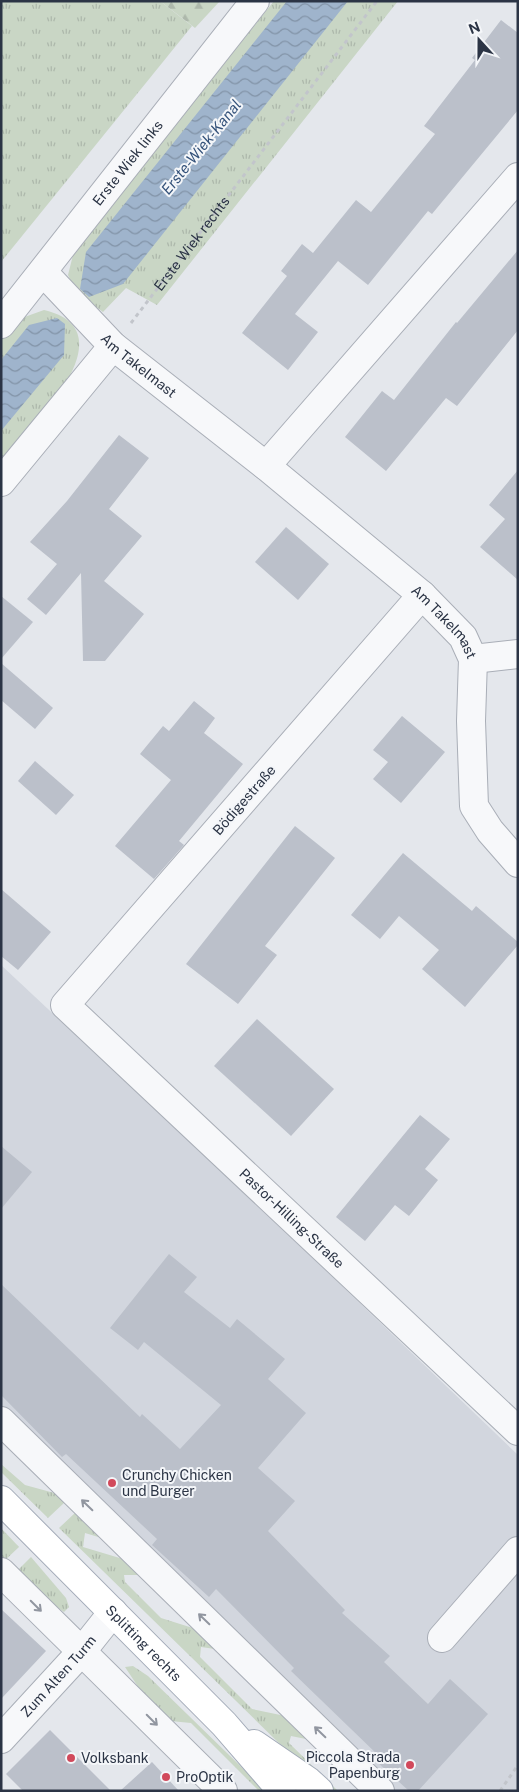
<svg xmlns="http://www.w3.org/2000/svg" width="519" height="1792" viewBox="0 0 519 1792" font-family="'Public Sans',sans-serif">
  <defs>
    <pattern id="grass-tufts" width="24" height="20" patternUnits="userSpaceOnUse" patternTransform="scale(1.25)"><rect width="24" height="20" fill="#c9d6c5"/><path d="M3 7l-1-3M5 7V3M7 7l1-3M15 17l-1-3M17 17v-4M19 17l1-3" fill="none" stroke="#adb8ab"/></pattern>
    <pattern id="forest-firs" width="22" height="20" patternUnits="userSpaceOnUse" patternTransform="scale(1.25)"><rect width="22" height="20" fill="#c9d6c5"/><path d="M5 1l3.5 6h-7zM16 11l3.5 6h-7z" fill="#adb8ab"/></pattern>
    <pattern id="water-waves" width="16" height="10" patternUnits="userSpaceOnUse" patternTransform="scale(1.25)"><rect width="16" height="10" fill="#9fb4cc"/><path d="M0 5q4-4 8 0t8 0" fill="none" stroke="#8293a7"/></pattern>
  </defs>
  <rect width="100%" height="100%" fill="#e4e7ec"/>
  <!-- built -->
  <polygon fill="#d2d6de" points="1,965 269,1216 518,1455 518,1791 396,1791 1,1407"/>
  <!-- grass -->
  <g fill="url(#grass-tufts)">
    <polygon points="1,1 160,1 192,26 1,262"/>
    <polygon points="274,1 398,1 157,305 126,288 103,312 76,292 68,275 74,251"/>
    <path d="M44 310C133 331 29 431 1 464V340L19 319Z"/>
    <polygon points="1,1464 25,1485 58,1494 65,1502 48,1518 1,1472"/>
    <polygon points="76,1512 105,1539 85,1533 83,1547 123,1559 142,1575 124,1575 125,1582 161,1618 196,1629 222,1650 201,1647 200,1657 252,1709 290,1717 316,1741 291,1736 289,1743 338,1791 328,1791 59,1528"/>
    <polygon points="1,1528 19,1547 1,1564"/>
    <polygon points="31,1557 66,1598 69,1607 64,1612 13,1575"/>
    <polygon points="133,1666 148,1676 266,1791 259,1791 191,1723 160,1720 125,1667"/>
  </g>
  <!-- forest -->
  <polygon fill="url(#forest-firs)" points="160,1 220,1 195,28"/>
  <!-- water -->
  <g fill="url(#water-waves)">
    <polygon points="287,1 348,1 123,284 89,297 80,289 86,252"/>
    <polygon points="57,318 65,324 64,355 1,431 1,360 29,325"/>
  </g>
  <!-- building -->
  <g fill="#bbc0ca">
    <polygon points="501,20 518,33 518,110 432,214 428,211 368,285 338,261 295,314 318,332 288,370 242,333 287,276 281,271 302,244 313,253 356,200 371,212 435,134 424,126 475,60 472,58"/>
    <polygon points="518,250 518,330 457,406 446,398 386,471 345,437 382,391 394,400 456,322 457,323"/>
    <polygon points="119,435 149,458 109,509 142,536 104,581 144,614 105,661 83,661 81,573 46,615 27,599 57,564 30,542 67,501"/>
    <polygon points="518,470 518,580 480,547 505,519 489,505"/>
    <polygon points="286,527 329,564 298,600 255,562"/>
    <polygon points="1,596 33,622 1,659"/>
    <polygon points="1,663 53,708 35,729 1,700"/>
    <polygon points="194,701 215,718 204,733 243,764 179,841 184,845 154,879 115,846 171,780 140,754 163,726 169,731"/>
    <polygon points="402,716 445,752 401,803 373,779 388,762 373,750"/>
    <polygon points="35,761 74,795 56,815 18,781"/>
    <polygon points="295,826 335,858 265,946 277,955 238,1004 186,964"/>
    <polygon points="403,853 472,911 476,906 518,942 518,945 465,1007 422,969 439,950 399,916 380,939 351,915"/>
    <polygon points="1,889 51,932 18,970 1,956"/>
    <polygon points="257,1019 334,1089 291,1136 214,1066"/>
    <polygon points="420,1115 450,1139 425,1169 438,1180 409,1216 395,1205 365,1241 336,1217"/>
    <polygon points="1,1146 32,1172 1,1209"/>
    <polygon points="169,1254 197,1277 184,1292 230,1328 237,1319 285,1359 268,1379 306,1413 258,1468 295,1501 268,1531 345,1610 342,1613 390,1656 384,1662 428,1704 450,1679 488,1714 418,1791 409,1791 376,1761 380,1757 291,1671 294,1668 216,1589 209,1597 152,1545 157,1539 66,1454 62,1457 1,1395 1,1284 140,1417 142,1414 180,1449 221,1405 144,1342 138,1350 110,1328"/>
    <polygon points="1,1609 46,1651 1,1699"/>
    <polygon points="50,1730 111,1791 23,1791 6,1774"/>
    <polygon points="152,1762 179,1791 120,1791"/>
  </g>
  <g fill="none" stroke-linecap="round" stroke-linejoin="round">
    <defs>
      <g id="minor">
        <path id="s2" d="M43 272 113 346 266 466 422 595 463 637 473 659 471 721 474 806 490 831 518 863"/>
        <path id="s3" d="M1 324 255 1"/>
        <polyline points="266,466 518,177"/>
        <polyline points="1,482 113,346"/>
        <path id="s4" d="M422 595 65 1005 518 1431"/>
        <polyline points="473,659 518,654"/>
        <polyline points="1,1421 380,1791"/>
        <polyline points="1,1572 223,1791"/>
        <polyline points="442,1638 518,1551"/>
        <path id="s5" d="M1 1739 82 1651 113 1612"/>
      </g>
      <g id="major">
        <path id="s6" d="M1 1500 224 1724 282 1791"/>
        <polyline points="254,1744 308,1781 319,1791"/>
      </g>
    </defs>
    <!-- minor casing -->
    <use href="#minor" stroke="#a9aeb7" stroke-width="30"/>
    <!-- major casing -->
    <use href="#major" stroke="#a3abb8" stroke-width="30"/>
    <!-- path -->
    <g stroke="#c2c5cb" stroke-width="3" stroke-dasharray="4 4" stroke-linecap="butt">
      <path id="s1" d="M131 323 377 1"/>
      <polyline points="500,1791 518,1765"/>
    </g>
    <!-- minor -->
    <use href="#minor" stroke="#f7f8fa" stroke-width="28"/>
    <!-- major -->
    <use href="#major" stroke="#fff" stroke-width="28"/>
  </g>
  <!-- one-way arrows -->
  <defs><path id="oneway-shaft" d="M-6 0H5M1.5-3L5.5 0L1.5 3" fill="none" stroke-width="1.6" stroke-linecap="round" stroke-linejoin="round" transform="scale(1.25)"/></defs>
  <g stroke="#9196a0">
    <use href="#oneway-shaft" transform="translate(87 1505) rotate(-136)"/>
    <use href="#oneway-shaft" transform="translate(36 1606) rotate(45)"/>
    <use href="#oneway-shaft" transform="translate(204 1619) rotate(-136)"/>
    <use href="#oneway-shaft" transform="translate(152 1720) rotate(45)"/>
    <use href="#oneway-shaft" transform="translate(320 1732) rotate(-136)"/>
  </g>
  <!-- markers -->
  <g fill="#d1495b" stroke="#f4f6f9" stroke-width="2">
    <circle cx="112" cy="1483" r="5"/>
    <circle cx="71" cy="1758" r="5"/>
    <circle cx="410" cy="1765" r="5"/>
    <circle cx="166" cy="1777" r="5"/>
  </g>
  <g text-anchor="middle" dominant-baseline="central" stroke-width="4" stroke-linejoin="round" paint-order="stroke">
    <!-- street labels -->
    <g font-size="14" fill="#2b3445" stroke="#f4f6f9">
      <text stroke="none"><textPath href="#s3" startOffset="205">Erste Wiek links</textPath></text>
      <text stroke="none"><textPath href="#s1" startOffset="100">Erste Wiek rechts</textPath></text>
      <text stroke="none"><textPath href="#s2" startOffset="134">Am Takelmast</textPath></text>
      <text stroke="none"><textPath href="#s2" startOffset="534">Am Takelmast</textPath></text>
      <text transform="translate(244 800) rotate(-49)">Bödigestraße</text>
      <text stroke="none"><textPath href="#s4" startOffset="855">Pastor-Hilling-Straße</textPath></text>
      <text stroke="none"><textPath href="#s6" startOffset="202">Splitting rechts</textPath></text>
      <text stroke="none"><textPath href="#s5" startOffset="85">Zum Alten Turm</textPath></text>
    </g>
    <!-- poi labels -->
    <g font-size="14" fill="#2b3445" stroke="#f4f6f9" text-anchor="start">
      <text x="122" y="1475">Crunchy Chicken<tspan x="122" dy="16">und Burger</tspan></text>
      <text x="400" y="1757" text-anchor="end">Piccola Strada<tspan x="400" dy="16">Papenburg</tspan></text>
      <text x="81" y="1758">Volksbank</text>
      <text x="176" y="1777">ProOptik</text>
    </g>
    <!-- water labels -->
    <g font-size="15" font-style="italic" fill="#34527a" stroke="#f4f6f9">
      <text transform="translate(201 147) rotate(-51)">Erste-Wiek-Kanal</text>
    </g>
  </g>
  <!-- border -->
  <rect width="519" height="1792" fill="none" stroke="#2b3445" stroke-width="5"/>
  <!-- north arrow -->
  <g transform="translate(479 40) rotate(339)" stroke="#f4f6f9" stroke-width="4" paint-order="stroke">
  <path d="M0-4L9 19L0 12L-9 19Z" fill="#2b3445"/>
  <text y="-8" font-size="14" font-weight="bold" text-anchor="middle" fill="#2b3445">N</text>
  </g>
</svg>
